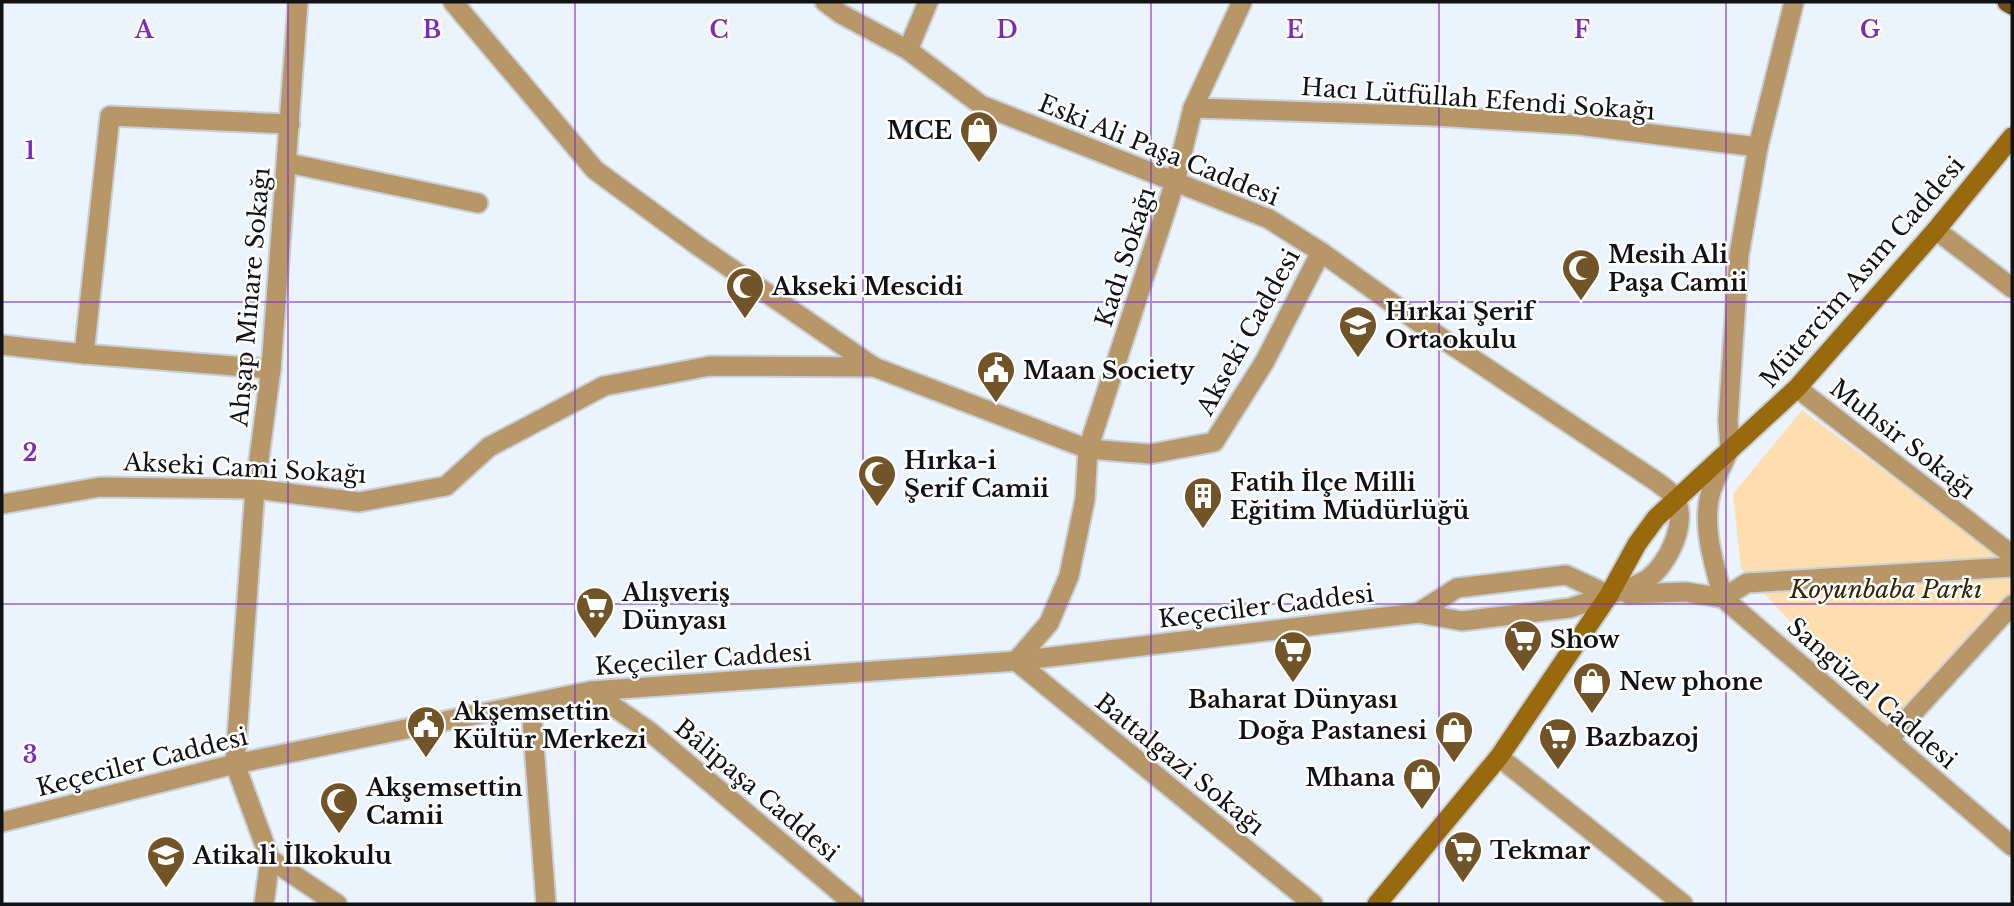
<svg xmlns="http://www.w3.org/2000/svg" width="2014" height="906" viewBox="0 0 2014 906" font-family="'Libre Baskerville',serif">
  <rect width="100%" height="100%" fill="#ebf3fd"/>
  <!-- green -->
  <polygon fill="#feddaf" points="1802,410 1983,544 2012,572 2012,594 1886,726 1741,568 1733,494"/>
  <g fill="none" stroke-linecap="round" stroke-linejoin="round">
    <defs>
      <g id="pedestrian">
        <polyline points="1723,598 1747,583 2012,567"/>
        <polyline points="1889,739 2012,605"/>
      </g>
      <g id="minor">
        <polyline points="453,2 595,170 697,245 874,367 1088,449 1150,454 1214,442 1265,361 1321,252"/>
        <polyline points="1242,2 1193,108 1175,182 1088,449 1085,499 1069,576 1049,623 1016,661 1313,904"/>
        <polyline points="908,50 928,2"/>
        <polyline points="1193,108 1435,116 1578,125 1758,147"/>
        <polyline points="288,163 478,203"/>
        <polyline points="1936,230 2012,288"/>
        <polyline points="2,345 84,354 271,369"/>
        <polyline points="84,354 110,116 290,124"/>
        <polyline points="1797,388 2012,555"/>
        <polyline points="1730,448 1728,420 1739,255 1758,147 1794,2"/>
        <polyline points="2,504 100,487 255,489 359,502 446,486 489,447 604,386 710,366 874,367"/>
        <polyline points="1418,613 1457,588 1566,575 1609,595"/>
        <polyline points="591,691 649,731 854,904"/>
        <polyline points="531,705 546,904"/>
        <polyline points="1499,757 1683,904"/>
        <polyline points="2,822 235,764 591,691 1016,661 1418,613 1462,621 1570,608 1609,595"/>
        <polyline points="270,859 337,904"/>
        <polyline points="264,904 270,859 235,764 255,489 271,369 298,2"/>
      </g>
      <g id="tertiary">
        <path d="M825 2 841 14 908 50 981 105 1269 219 1321 252 1431 331 1657 482C1662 486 1670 491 1674 497 1690 521 1667 567 1646 580 1635 587 1621 591 1609 595"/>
        <polyline points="1628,594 1686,592 1723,598 2012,846"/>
        <path d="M1723 598C1714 563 1701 526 1711 491 1716 477 1723 464 1729 450"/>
      </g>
      <polyline id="secondary" points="1377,904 1499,757 1609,595 1637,544 1656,518 1797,388 1936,230 2012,137"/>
      <polyline id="primary" points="2007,2 2012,5"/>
    </defs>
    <!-- pedestrian casing -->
    <use href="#pedestrian" stroke="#c8cfd8" stroke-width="23"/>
    <!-- minor casing -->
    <use href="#minor" stroke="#c8cfd8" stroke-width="23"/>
    <!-- tertiary casing -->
    <use href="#tertiary" stroke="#c8cfd8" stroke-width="23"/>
    <!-- secondary casing -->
    <use href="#secondary" stroke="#c8cfd8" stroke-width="23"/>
    <!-- primary casing -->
    <use href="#primary" stroke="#c8cfd8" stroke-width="23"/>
    <!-- pedestrian -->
    <use href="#pedestrian" stroke="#b79767" stroke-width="19"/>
    <!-- minor -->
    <use href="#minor" stroke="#b79767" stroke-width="19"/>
    <!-- tertiary -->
    <use href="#tertiary" stroke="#b79767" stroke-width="19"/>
    <!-- secondary -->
    <use href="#secondary" stroke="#99690e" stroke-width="19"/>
    <!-- primary -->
    <use href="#primary" stroke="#725017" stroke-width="19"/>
  </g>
  <!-- grid -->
  <path fill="none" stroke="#7b2cbf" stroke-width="2" stroke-opacity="0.55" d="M288 2V904M575 2V904M863 2V904M1151 2V904M1439 2V904M1726 2V904M2 302H2012M2 604H2012"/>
  <!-- icons -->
  <defs>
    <symbol id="shop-pin" viewBox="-11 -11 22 30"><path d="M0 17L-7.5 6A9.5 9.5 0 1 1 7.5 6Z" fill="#715428" stroke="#fff"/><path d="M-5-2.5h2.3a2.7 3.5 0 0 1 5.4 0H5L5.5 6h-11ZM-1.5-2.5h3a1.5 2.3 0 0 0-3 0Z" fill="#fff"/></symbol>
    <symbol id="mosque-pin" viewBox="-11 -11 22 30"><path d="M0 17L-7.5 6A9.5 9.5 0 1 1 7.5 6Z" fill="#715428" stroke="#fff"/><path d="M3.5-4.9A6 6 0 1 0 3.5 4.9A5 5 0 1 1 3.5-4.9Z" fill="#fff"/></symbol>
    <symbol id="school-pin" viewBox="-11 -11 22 30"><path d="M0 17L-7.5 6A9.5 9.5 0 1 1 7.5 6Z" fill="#715428" stroke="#fff"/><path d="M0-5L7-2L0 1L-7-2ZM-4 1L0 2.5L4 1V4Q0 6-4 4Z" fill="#fff"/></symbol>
    <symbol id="civic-pin" viewBox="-11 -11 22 30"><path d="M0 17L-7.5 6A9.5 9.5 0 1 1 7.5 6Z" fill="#715428" stroke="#fff"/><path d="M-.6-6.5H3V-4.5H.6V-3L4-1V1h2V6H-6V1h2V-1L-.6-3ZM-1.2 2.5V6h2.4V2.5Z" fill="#fff"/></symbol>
    <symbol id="building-pin" viewBox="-11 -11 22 30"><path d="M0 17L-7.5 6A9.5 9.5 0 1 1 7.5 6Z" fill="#715428" stroke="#fff"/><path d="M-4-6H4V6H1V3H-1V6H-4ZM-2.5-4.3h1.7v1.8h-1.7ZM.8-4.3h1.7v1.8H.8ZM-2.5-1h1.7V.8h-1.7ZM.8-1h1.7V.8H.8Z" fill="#fff"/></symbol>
    <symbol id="supermarket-pin" viewBox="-11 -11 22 30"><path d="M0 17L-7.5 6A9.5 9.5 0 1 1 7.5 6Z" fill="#715428" stroke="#fff"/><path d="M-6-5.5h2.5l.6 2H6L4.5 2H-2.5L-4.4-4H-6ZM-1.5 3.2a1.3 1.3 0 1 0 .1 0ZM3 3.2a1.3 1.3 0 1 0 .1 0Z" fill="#fff"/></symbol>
  </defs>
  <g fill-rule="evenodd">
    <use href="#shop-pin" x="957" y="108" width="44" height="60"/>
    <use href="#mosque-pin" x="1559" y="246" width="44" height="60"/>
    <use href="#mosque-pin" x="723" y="264" width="44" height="60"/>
    <use href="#school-pin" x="1336" y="303" width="44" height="60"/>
    <use href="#civic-pin" x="974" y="348" width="44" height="60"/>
    <use href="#mosque-pin" x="855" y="452" width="44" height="60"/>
    <use href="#building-pin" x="1181" y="474" width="44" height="60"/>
    <use href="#supermarket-pin" x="573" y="584" width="44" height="60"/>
    <use href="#supermarket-pin" x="1501" y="617" width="44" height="60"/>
    <use href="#supermarket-pin" x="1271" y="628" width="44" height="60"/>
    <use href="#shop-pin" x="1570" y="659" width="44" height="60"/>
    <use href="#civic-pin" x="404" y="703" width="44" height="60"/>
    <use href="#shop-pin" x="1432" y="708" width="44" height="60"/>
    <use href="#supermarket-pin" x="1536" y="715" width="44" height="60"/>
    <use href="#shop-pin" x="1400" y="755" width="44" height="60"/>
    <use href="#mosque-pin" x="317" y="779" width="44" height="60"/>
    <use href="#supermarket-pin" x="1441" y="828" width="44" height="60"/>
    <use href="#school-pin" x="144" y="833" width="44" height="60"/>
  </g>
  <g text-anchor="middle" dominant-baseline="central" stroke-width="5" stroke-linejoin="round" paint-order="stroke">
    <!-- street labels -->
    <g font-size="24" fill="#101215" stroke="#fff">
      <text transform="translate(1478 99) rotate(4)">Hacı Lütfüllah Efendi Sokağı</text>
      <text transform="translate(1159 150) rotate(22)">Eski Ali Paşa Caddesi</text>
      <text transform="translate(1125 257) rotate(-72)">Kadı Sokağı</text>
      <text transform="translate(1862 272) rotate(-49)">Mütercim Asım Caddesi</text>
      <text transform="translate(250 297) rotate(-85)">Ahşap Minare Sokağı</text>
      <text transform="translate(1248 332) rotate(-61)">Akseki Caddesi</text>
      <text transform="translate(1903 439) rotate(38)">Muhsir Sokağı</text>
      <text transform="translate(245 468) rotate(3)">Akseki Cami Sokağı</text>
      <text transform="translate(1266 606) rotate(-7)">Keçeciler Caddesi</text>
      <text transform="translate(703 659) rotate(-4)">Keçeciler Caddesi</text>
      <text transform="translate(1872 693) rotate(41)">Sangüzel Caddesi</text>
      <text transform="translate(142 762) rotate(-14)">Keçeciler Caddesi</text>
      <text transform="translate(1180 764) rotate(39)">Battalgazi Sokağı</text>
      <text transform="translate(757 790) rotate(40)">Bâlipaşa Caddesi</text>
    </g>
    <!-- poi labels -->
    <g font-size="24" font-weight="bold" fill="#101215" stroke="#fff" text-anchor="start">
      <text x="952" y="130" text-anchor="end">MCE</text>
      <text x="1608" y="254">Mesih Ali<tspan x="1608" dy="28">Paşa Camii</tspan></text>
      <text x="772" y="286">Akseki Mescidi</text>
      <text x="1385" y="311">Hırkai Şerif<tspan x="1385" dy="28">Ortaokulu</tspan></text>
      <text x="1023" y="370">Maan Society</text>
      <text x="904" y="460">Hırka-i<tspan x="904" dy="28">Şerif Camii</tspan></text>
      <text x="1230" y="482">Fatih İlçe Milli<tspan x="1230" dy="28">Eğitim Müdürlüğü</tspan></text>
      <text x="622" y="592">Alışveriş<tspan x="622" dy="28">Dünyası</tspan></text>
      <text x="1550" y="639">Show</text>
      <text x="1619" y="681">New phone</text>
      <text x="1293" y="699" text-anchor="middle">Baharat Dünyası</text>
      <text x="453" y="711">Akşemsettin<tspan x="453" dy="28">Kültür Merkezi</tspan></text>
      <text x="1427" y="730" text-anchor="end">Doğa Pastanesi</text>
      <text x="1585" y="737">Bazbazoj</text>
      <text x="1395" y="777" text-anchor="end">Mhana</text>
      <text x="366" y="787">Akşemsettin<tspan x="366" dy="28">Camii</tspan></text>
      <text x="1490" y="850">Tekmar</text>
      <text x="193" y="855">Atikali İlkokulu</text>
    </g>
    <!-- park labels -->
    <g font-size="24" font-style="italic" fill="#382504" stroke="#fff">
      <text x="1886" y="589">Koyunbaba Parkı</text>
    </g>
  </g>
  <g font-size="23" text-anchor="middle" font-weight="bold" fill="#7b2cbf" stroke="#fff" stroke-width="5" stroke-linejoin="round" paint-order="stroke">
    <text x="144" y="38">A</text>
    <text x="432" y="38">B</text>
    <text x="719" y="38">C</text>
    <text x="1007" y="38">D</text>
    <text x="1295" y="38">E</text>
    <text x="1582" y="38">F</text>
    <text x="1870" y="38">G</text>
    <text x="30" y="159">1</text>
    <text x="30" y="461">2</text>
    <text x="30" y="763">3</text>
  </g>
  <!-- border -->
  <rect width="2014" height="906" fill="none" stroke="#101215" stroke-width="7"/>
</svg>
